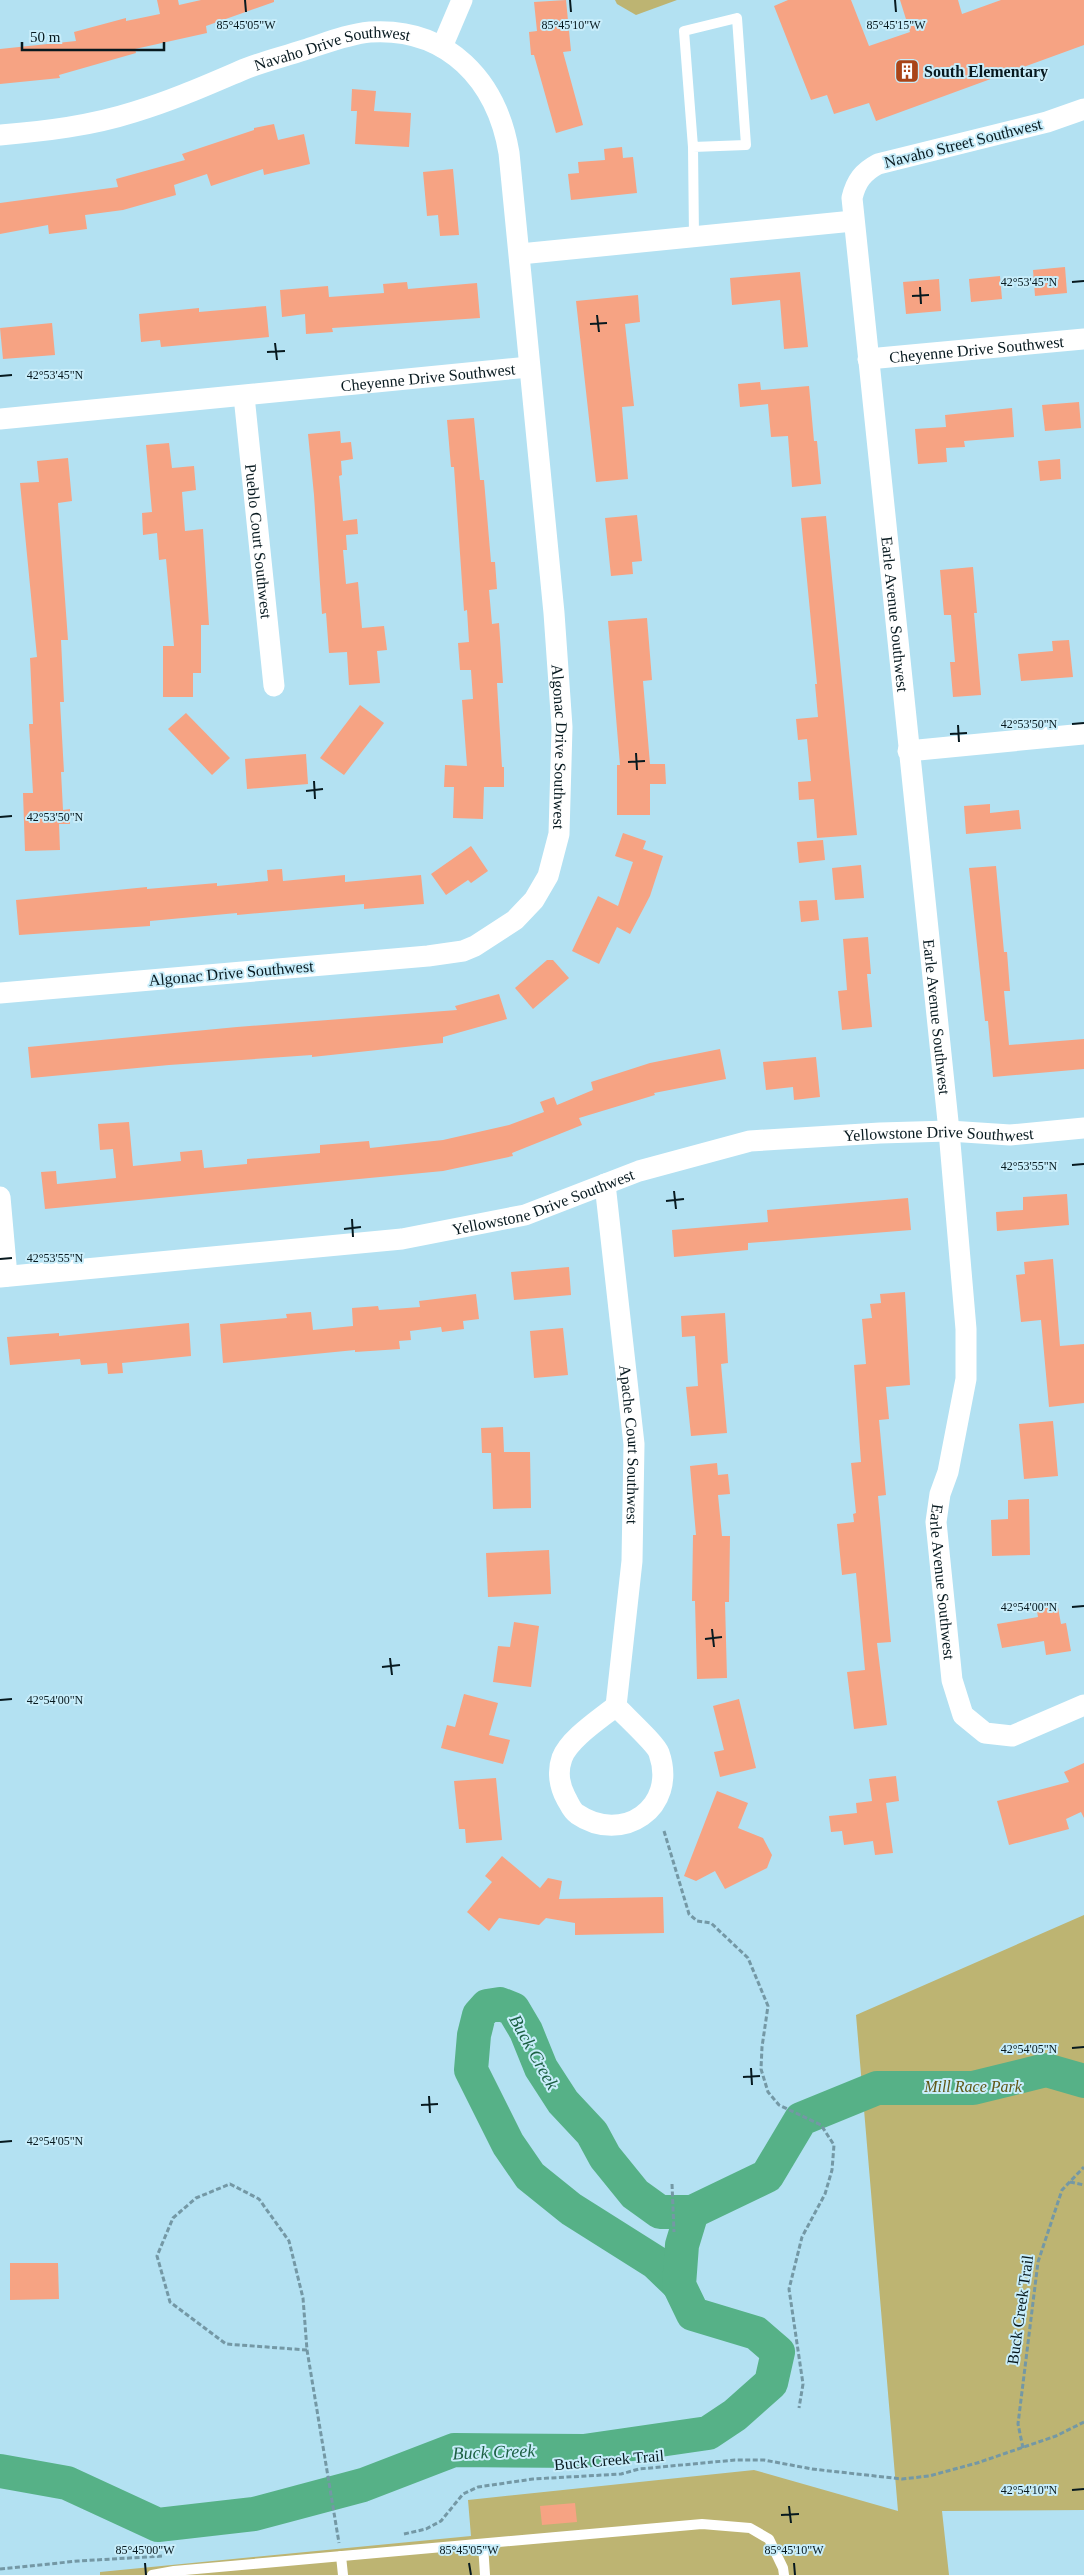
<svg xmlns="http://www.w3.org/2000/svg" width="1084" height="2575" viewBox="0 0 1084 2575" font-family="Georgia,serif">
  <rect width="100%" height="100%" fill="#b3e1f2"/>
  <!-- green -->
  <g fill="#bdb472">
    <polygon points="615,0 677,0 636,15 617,4"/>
    <polygon points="1084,1915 1084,2510 942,2511 949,2575 100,2575 100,2572 471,2536 468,2500 754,2470 898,2511 856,2015"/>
  </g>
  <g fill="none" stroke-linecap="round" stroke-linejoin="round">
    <!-- river -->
    <g stroke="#56b187" stroke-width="34">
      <polyline points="679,2285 655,2262 571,2209 530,2176 508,2144 471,2070 474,2035 479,2015 487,2006 500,2004 513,2009 526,2031 541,2068 563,2102 592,2133 605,2157 635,2194 660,2212 692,2212"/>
      <polyline points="0,2471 67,2483 158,2525 254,2514 363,2485 454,2450 584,2451 708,2433 735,2415 771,2383 778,2352 756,2333 693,2314 679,2285 682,2245 692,2212 767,2176 801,2119 877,2088 973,2088 1046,2070 1084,2081"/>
    </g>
  </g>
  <!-- building -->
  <g fill="#f6a383">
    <polygon points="157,0 178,0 179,5 201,0 274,0 274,2 206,26 207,33 135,49 136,53 59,75 60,78 0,84 0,49 76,41 74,32 126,18 126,21 160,14"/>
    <polygon points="566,0 571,51 563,52 583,125 556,133 534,55 531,55 529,32 537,31 534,2"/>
    <polygon points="788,0 851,0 869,46 910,32 900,0 958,0 962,14 1001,0 1084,0 1084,45 876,121 869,103 834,114 827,95 811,100 774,6"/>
    <polygon points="352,89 376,91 374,111 411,113 409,147 355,144 357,111 351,111"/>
    <polygon points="274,124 278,140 304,134 310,164 264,175 263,169 211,186 207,174 174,185 176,195 123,210 85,215 87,229 49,234 48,225 0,234 0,203 118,187 116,179 185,160 182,154 254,130 254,128"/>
    <polygon points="622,147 623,158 633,157 637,193 571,200 568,174 579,173 578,162 605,160 604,149"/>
    <polygon points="453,169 459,235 440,236 438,215 427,216 423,172"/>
    <polygon points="1065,267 1067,293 1035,296 1033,270"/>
    <polygon points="800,272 808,347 784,349 780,300 732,305 730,278"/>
    <polygon points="1000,276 1002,299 971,302 969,279"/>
    <polygon points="939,279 941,311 906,314 903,282"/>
    <polygon points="407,282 408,289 477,283 480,318 332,328 333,332 306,334 305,314 282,317 280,290 328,286 329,297 384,293 383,284"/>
    <polygon points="638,295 640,322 625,324 634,406 622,407 628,479 596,482 576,301"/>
    <polygon points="266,306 269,337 161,347 160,340 141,342 139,314 199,308 199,312"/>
    <polygon points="52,323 55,355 3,359 0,328"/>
    <polygon points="760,382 761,390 809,386 814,441 817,441 821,484 792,487 788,436 771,437 768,404 740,407 738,384"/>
    <polygon points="1079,402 1081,428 1045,431 1042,405"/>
    <polygon points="1012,408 1014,437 964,441 965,447 946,448 947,462 918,464 915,429 946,427 945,415"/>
    <polygon points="474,418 480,480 484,480 491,562 495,562 497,589 489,590 492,624 499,623 503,683 497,683 502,767 504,767 504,787 484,787 483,819 453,818 454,787 444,787 445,765 467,766 462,700 473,699 471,670 460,670 458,643 469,642 467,610 464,611 454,467 451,467 447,420"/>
    <polygon points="340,431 341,443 351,442 353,459 341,461 342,475 339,476 343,521 357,519 358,534 346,535 347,550 343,550 346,584 358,582 362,628 384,626 387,650 377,651 380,683 349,685 347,652 329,653 326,613 322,614 314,495 308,434"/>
    <polygon points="169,443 172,468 194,466 196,490 182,492 185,531 203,529 209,625 201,625 201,673 193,673 193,697 163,697 163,646 174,646 166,559 159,560 157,533 143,535 142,513 152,512 146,445"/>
    <polygon points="68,458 72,501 58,503 68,640 61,640 64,702 60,702 64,772 61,772 63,810 70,809 70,824 59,824 60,850 25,851 23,793 33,793 29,724 33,724 30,658 37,657 20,483 39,482 37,461"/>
    <polygon points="1060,459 1061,479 1040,481 1038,461"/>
    <polygon points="637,515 642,561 632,562 633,574 611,576 605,518"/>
    <polygon points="826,516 857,835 817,838 814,799 799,800 798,782 811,781 807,739 798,740 796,719 818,717 815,684 817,684 801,518"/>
    <polygon points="973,567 977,613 974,613 981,695 953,697 950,662 955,662 951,615 944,615 940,570"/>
    <polygon points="647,618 652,680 643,681 650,764 665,764 666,784 650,784 650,815 617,815 617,765 620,765 608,621"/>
    <polygon points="1069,640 1073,677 1021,681 1018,654 1053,651 1052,641"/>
    <polygon points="360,705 384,723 344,775 320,758"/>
    <polygon points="186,713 230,758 212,775 168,729"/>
    <polygon points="306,754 308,784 247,789 245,759"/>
    <polygon points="990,804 990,813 1019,810 1021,829 966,834 964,806"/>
    <polygon points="623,833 646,841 643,849 663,856 650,896 630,934 617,927 599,964 572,951 598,896 618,906 633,862 615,856"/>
    <polygon points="823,840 825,860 799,863 797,842"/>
    <polygon points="471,846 488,871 471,883 468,880 446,895 431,874"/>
    <polygon points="861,865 864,898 835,900 832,868"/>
    <polygon points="996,866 1004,952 1007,952 1010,991 1004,991 1009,1045 1084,1039 1084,1069 993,1077 988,1021 985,1021 969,868"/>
    <polygon points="282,869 283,881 345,875 345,882 421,875 424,904 364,909 364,904 237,915 237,913 150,921 150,926 19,935 16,900 147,887 147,889 217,883 217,886 268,881 267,870"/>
    <polygon points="817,900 819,920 801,922 799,901"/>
    <polygon points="868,937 871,974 867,974 872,1027 842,1030 838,991 847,990 843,939"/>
    <polygon points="547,960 553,960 569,978 533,1009 515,988"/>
    <polygon points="499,994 507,1019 443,1037 443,1043 312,1057 312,1055 169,1065 31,1078 28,1047 237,1027 457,1010 455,1006"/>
    <polygon points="720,1049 726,1079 654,1093 655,1095 579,1118 582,1125 512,1153 513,1156 443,1171 45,1209 41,1172 56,1171 57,1184 116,1178 113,1149 100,1150 98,1124 129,1122 133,1166 181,1161 180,1152 202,1150 204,1168 247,1164 247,1159 320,1153 320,1145 369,1141 370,1148 443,1140 509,1125 544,1112 540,1102 554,1097 557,1105 593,1090 591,1082 650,1063"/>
    <polygon points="816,1057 820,1097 794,1100 793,1087 766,1090 763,1062"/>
    <polygon points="1067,1194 1069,1225 997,1231 996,1212 1023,1210 1023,1197"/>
    <polygon points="908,1198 911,1230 748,1243 748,1250 674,1257 672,1230 768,1222 767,1210"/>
    <polygon points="1053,1259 1060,1346 1084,1344 1084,1403 1049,1407 1041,1320 1021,1322 1016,1275 1025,1274 1024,1262"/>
    <polygon points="569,1267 571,1295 514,1300 511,1272"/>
    <polygon points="905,1292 910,1385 886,1387 889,1419 879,1420 886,1495 878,1496 891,1642 877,1643 887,1725 854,1729 847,1672 865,1670 856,1573 842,1575 837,1524 854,1522 853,1514 856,1513 851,1463 861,1462 854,1365 866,1364 862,1319 872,1318 870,1304 881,1303 880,1294"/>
    <polygon points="476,1294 479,1319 463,1321 464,1329 442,1332 441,1327 410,1331 411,1340 399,1341 400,1349 355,1352 355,1350 223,1363 220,1324 287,1318 286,1314 311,1312 313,1330 353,1326 352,1308 378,1306 379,1310 420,1307 419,1301"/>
    <polygon points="725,1313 728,1363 721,1364 727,1433 691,1436 686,1387 698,1386 695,1336 682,1337 681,1316"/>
    <polygon points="189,1323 191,1356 122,1363 123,1373 108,1374 107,1363 81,1365 80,1359 10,1365 7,1337 59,1333 59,1336"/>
    <polygon points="563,1328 568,1375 534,1378 530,1331"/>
    <polygon points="1053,1421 1058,1476 1024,1479 1019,1424"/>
    <polygon points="503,1427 504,1452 530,1452 531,1508 493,1509 491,1453 482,1453 481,1428"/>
    <polygon points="717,1463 718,1475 728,1474 730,1494 718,1495 722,1536 730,1536 729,1602 725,1602 727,1678 697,1679 695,1601 692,1601 693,1535 696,1535 690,1466"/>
    <polygon points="1029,1499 1030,1555 992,1556 991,1520 1008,1519 1008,1500"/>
    <polygon points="549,1550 551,1594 488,1597 486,1553"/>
    <polygon points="1057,1602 1061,1624 1066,1623 1071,1651 1046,1655 1044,1641 1002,1648 997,1624 1038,1617 1036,1605"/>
    <polygon points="514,1622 539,1626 531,1687 493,1682 498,1646 510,1647"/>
    <polygon points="464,1694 498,1703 489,1735 510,1740 503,1764 441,1748 447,1725 455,1727"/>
    <polygon points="739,1699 756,1768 720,1777 714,1752 724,1750 713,1706"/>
    <polygon points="1084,1763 1084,1818 1081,1812 1066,1819 1069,1829 1009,1845 997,1801 1069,1782 1064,1772"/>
    <polygon points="896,1776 899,1801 886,1803 893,1853 875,1855 873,1841 844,1845 842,1831 831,1832 829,1816 857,1813 856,1803 872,1801 869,1779"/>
    <polygon points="496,1778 502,1840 466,1843 465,1829 459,1829 454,1781"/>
    <polygon points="717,1791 748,1803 738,1828 763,1838 772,1855 767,1868 725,1889 715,1871 696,1881 684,1876"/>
    <polygon points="502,1856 540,1888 548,1878 562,1881 559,1899 663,1897 664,1933 575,1935 575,1923 546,1918 539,1925 499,1918 489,1931 467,1912 492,1882 485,1876"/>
    <polygon points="10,2263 58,2263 59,2299 10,2300"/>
    <polygon points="575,2503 577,2522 542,2525 540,2506"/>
  </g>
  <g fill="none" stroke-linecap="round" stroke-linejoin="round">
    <!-- path -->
    <g stroke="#7498a5" stroke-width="3" stroke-dasharray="5 2.5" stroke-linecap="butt">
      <polyline points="664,1831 689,1914 697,1921 711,1923 748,1958 768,2006 762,2047 761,2069 768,2092 779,2105 821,2125 834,2145 832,2170 825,2194 802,2237 789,2289 803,2384 799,2408"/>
      <polyline points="1070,2182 1084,2185"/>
      <polyline points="672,2184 674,2232"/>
      <polyline points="307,2350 226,2344 170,2302 157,2256 173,2218 196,2198 230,2184 259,2199 289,2241 303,2298 307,2350 339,2543"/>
      <polyline points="1023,2448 1018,2424 1038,2262 1062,2190 1084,2167"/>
      <polyline points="404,2534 426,2529 441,2521 463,2494 478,2487 533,2479 621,2474 639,2469 735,2460 764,2460 812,2469 902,2479 929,2476 977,2463 1056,2436 1084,2422"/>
      <polyline points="0,2569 78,2561 164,2556"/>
    </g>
    <!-- lane -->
    <g stroke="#fff" stroke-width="10">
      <polyline points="693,147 746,145 737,18 684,31 693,147 694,237"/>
      <polyline points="483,2544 485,2575"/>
      <polyline points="341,2556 343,2575"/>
      <polyline points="152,2575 174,2571 702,2524 750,2528 769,2539 783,2568 784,2575"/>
    </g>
    <!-- street -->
    <g stroke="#fff" stroke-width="21">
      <polyline points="442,47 462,0"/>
      <path id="s1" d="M1084 109 1047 122 878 164C863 172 856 181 852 198L949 1131 966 1329V1379L948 1472 940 1494 936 1522 952 1680 963 1715 985 1733 1012 1736 1084 1705"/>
      <path id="s2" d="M0 135C46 131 90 126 134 112 171 101 205 86 240 71 260 62 283 57 304 50 326 43 348 34 370 32 448 27 497 81 509 153L554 613 562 727 559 834 548 876 534 900 515 920 475 946 463 951 428 956 0 993"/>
      <polyline points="520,254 853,221"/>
      <path id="s3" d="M868 359 1084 339"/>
      <path id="s4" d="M244 396 274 686"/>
      <path id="s5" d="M0 419 529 367"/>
      <polyline points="908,751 1084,734"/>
      <path id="s6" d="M605 1184 634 1444 632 1561 616 1706C600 1719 569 1739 562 1758 557 1772 560 1787 566 1798 569 1803 572 1811 577 1814 622 1845 678 1808 659 1753 656 1744 624 1715 616 1706"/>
      <polyline points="0,1197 7,1276"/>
      <path id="s7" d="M0 1277 402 1239 525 1215 639 1171 750 1141 880 1133 949 1131 1010 1135 1084 1128"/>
    </g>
  </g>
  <!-- ticks -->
  <path fill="none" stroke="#07191f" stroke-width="2" d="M245 0 246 12M570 0 571 12M895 0 896 12M1072 282 1084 281M920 287 921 304M912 296 929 295M597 315 599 332M590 324 607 323M275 343 277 360M267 352 285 351M0 376 12 375M1072 724 1084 723M958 725 959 742M950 734 967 733M636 753 637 770M628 762 645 761M314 781 315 799M306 791 323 789M0 817 12 816M1072 1165 1084 1164M674 1191 676 1209M666 1201 684 1199M352 1219 353 1237M344 1229 361 1227M0 1259 12 1258M1072 1607 1084 1606M712 1629 714 1647M705 1639 722 1637M390 1658 392 1675M382 1667 400 1665M0 1700 12 1699M1072 2048 1084 2047M751 2068 752 2085M743 2077 760 2076M429 2096 430 2113M421 2105 438 2104M0 2142 12 2141M1072 2490 1084 2489M789 2506 791 2523M781 2515 799 2514M145 2563 146 2575M469 2563 471 2575M794 2563 795 2575"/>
  <!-- icons -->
  <defs>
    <symbol id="building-square" viewBox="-11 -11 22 22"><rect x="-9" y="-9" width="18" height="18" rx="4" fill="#a94417" stroke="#c8edfa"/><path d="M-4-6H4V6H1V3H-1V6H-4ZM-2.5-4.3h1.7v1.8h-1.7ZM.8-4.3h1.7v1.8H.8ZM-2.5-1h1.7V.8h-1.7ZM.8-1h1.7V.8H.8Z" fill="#fff"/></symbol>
  </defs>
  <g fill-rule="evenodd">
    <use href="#building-square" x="893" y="57" width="28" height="28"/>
  </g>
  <g text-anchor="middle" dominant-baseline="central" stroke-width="4" stroke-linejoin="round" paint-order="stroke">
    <!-- street labels -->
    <g font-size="16" fill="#07191f" stroke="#c8edfa">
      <text stroke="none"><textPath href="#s2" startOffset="346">Navaho Drive Southwest</textPath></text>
      <text transform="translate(963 143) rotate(-14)">Navaho Street Southwest</text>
      <text stroke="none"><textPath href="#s3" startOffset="109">Cheyenne Drive Southwest</textPath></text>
      <text stroke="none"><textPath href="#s5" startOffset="430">Cheyenne Drive Southwest</textPath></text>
      <text stroke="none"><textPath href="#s4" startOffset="146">Pueblo Court Southwest</textPath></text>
      <text stroke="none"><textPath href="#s1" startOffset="676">Earle Avenue Southwest</textPath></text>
      <text stroke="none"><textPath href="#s2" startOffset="1186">Algonac Drive Southwest</textPath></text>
      <text transform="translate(231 973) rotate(-5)">Algonac Drive Southwest</text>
      <text stroke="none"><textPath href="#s1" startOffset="1081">Earle Avenue Southwest</textPath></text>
      <text stroke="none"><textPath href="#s7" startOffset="955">Yellowstone Drive Southwest</textPath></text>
      <text stroke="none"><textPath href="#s7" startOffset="550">Yellowstone Drive Southwest</textPath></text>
      <text stroke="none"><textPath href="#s6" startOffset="262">Apache Court Southwest</textPath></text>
      <text stroke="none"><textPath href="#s1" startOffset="1651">Earle Avenue Southwest</textPath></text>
      <text transform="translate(1020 2310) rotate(-82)">Buck Creek Trail</text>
      <text transform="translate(609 2460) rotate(-5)">Buck Creek Trail</text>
    </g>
    <!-- poi labels -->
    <g font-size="16" font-weight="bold" fill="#07191f" stroke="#c8edfa" text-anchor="start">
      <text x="924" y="71">South Elementary</text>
    </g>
    <!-- park labels -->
    <g font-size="16" font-style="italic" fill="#605717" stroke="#c8edfa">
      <text x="973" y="2086">Mill Race Park</text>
    </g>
    <!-- water labels -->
    <g font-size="18" font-style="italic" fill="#1d6144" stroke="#c8edfa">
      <text transform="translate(534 2052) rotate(61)">Buck Creek</text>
      <text transform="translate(494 2452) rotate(-2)">Buck Creek</text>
    </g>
  </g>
  <g font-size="12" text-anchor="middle" fill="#07191f" stroke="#c8edfa" stroke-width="4" stroke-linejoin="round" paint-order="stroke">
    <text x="246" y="29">85°45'05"W</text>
    <text x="571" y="29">85°45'10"W</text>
    <text x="896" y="29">85°45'15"W</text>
    <text x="1029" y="286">42°53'45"N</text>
    <text x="55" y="379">42°53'45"N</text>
    <text x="1029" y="728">42°53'50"N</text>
    <text x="55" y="821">42°53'50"N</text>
    <text x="1029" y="1170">42°53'55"N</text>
    <text x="55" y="1262">42°53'55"N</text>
    <text x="1029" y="1611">42°54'00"N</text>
    <text x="55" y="1704">42°54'00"N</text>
    <text x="1029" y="2053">42°54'05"N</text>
    <text x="55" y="2145">42°54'05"N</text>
    <text x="1029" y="2494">42°54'10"N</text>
    <text x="145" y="2554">85°45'00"W</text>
    <text x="469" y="2554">85°45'05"W</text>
    <text x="794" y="2554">85°45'10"W</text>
  </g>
  <!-- scale -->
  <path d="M22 42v8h142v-8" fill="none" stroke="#07191f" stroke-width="2.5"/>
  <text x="30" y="42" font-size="15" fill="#07191f" stroke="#c8edfa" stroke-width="4" paint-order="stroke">50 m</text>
</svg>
